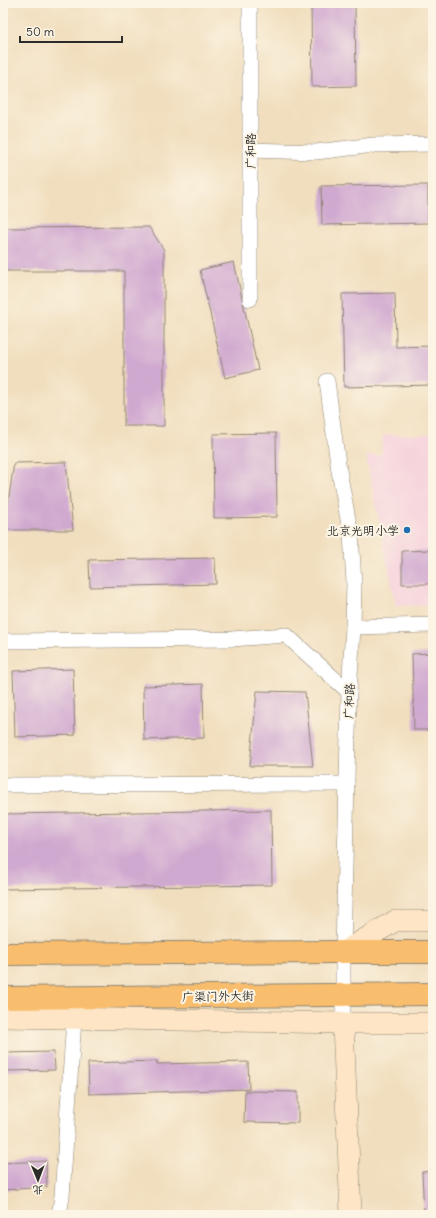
<svg xmlns="http://www.w3.org/2000/svg" width="436" height="1218" viewBox="0 0 436 1218" font-family="Delius,'LXGW WenKai TC',sans-serif">
  <rect width="100%" height="100%" fill="#fcf5e5"/>
  <filter id="ink" filterUnits="userSpaceOnUse"><feTurbulence type="fractalNoise" baseFrequency=".025" numOctaves="2"/><feDisplacementMap in="SourceGraphic" scale="8" xChannelSelector="R" yChannelSelector="G"/><feConvolveMatrix kernelMatrix="1 2 1 2 8 2 1 2 1" color-interpolation-filters="sRGB"/></filter>
  <filter id="wash" filterUnits="userSpaceOnUse"><feTurbulence type="fractalNoise" baseFrequency=".012" numOctaves="4" result="noise"/><feDisplacementMap in="SourceGraphic" scale="16" xChannelSelector="R" yChannelSelector="G"/><feGaussianBlur stdDeviation="0.9" result="paint"/><feColorMatrix in="noise" values="0 0 0 0 0 0 0 0 0 0 0 0 0 0 0 0 0 1.4 0 .05"/><feComposite in="paint" operator="in"/></filter>
  <g filter="url(#wash)">
    <rect width="100%" height="100%" fill="#f1debe"/>
    <!-- built -->
    <polygon fill="#f5cfdb" points="433,434 433,605 396,606 366,456 381,455 383,435"/>
    <g id="blocks">
      <!-- building -->
      <g fill="#d0a9d0">
        <polygon points="311,3 355,3 356,86 312,87"/>
        <polygon points="428,185 428,223 322,225 321,186"/>
        <polygon points="149,227 164,250 164,426 124,426 124,271 3,271 3,228"/>
        <polygon points="234,262 258,370 225,378 200,270"/>
        <polygon points="395,293 396,347 433,346 433,385 344,387 342,294"/>
        <polygon points="276,433 277,517 214,518 213,434"/>
        <polygon points="66,462 73,530 4,530 14,463"/>
        <polygon points="433,550 433,584 402,584 402,551"/>
        <polygon points="215,558 216,584 90,587 89,560"/>
        <polygon points="433,653 433,730 414,730 412,654"/>
        <polygon points="73,669 75,735 15,737 13,671"/>
        <polygon points="203,684 204,738 144,740 143,686"/>
        <polygon points="257,691 305,692 313,766 250,766"/>
        <polygon points="271,810 272,885 3,889 3,814"/>
        <polygon points="54,1052 55,1070 3,1071 3,1053"/>
        <polygon points="157,1061 157,1064 248,1062 249,1089 89,1094 88,1063"/>
        <polygon points="245,1091 298,1092 298,1123 244,1122"/>
        <polygon points="46,1161 47,1187 3,1190 3,1163"/>
        <polygon points="433,1171 433,1215 424,1215 422,1172"/>
      </g>
    </g>
  </g>
  <g filter="url(#ink)">
    <use href="#blocks" fill-opacity="0" stroke="#8e8474" stroke-width="1"/>
    <g fill="none" stroke-linecap="round" stroke-linejoin="round">
      <defs>
        <g id="street">
          <polyline points="250,3 250,299"/>
          <polyline points="250,150 316,152 374,145 433,144"/>
          <polyline points="327,381 339,471 351,535 354,582 353,627 349,692 343,952 343,1023"/>
          <polyline points="353,627 433,625"/>
          <polyline points="3,641 232,639 286,635 349,692"/>
          <polyline points="3,784 5,785 347,784"/>
          <polyline points="59,1215 62,1196 74,1019"/>
        </g>
        <g id="secondary">
          <polyline points="343,952 395,921 433,921"/>
          <polyline points="3,1017 343,1023 433,1023"/>
          <polyline points="343,1023 351,1215"/>
        </g>
        <g id="primary">
          <polyline points="3,954 343,952 433,952"/>
          <polyline points="3,998 433,994"/>
        </g>
      </defs>
      <!-- street casing -->
      <use href="#street" stroke="#8e8474" stroke-width="16"/>
      <!-- secondary casing -->
      <use href="#secondary" stroke="#8e8474" stroke-width="22"/>
      <!-- primary casing -->
      <use href="#primary" stroke="#8e8474" stroke-width="24"/>
      <!-- street -->
      <use href="#street" stroke="#fff" stroke-width="15"/>
      <!-- secondary -->
      <use href="#secondary" stroke="#fde5c5" stroke-width="21"/>
      <!-- primary -->
      <use href="#primary" stroke="#f9be6d" stroke-width="22"/>
    </g>
  </g>
  <!-- markers -->
  <circle fill="#1f6fb2" stroke="#fcf5e5" stroke-width="1.5" cx="407" cy="530" r="4"/>
  <g text-anchor="middle" dominant-baseline="central" stroke-width="4" stroke-linejoin="round" paint-order="stroke">
    <!-- street labels -->
    <g font-size="12" fill="#2b2b2b" stroke="#fcf5e5">
      <text transform="translate(250 151) rotate(-90)">广和路</text>
      <text transform="translate(349 701) rotate(-88)">广和路</text>
      <text transform="translate(218 996) rotate(-1)">广渠门外大街</text>
    </g>
    <!-- poi labels -->
    <g font-size="12" fill="#2b2b2b" stroke="#fcf5e5" text-anchor="end">
      <text x="399" y="530">北京光明小学</text>
    </g>
  </g>
  <!-- margin -->
  <rect width="436" height="1218" fill="none" stroke="#fcf5e5" stroke-width="16"/>
  <!-- north arrow -->
  <g transform="translate(38 1180) rotate(179)" stroke="#fcf5e5" stroke-width="3" paint-order="stroke">
  <path d="M0-3L7 15L0 10L-7 15Z" fill="#2b2b2b"/>
  <text y="-6" font-size="11" font-weight="bold" text-anchor="middle" fill="#2b2b2b">北</text>
  </g>
  <!-- scale -->
  <path d="M20 36v6h102v-6" fill="none" stroke="#2b2b2b" stroke-width="2"/>
  <text x="26" y="36" font-size="12" fill="#2b2b2b" stroke="#fcf5e5" stroke-width="3" paint-order="stroke">50 m</text>
</svg>
